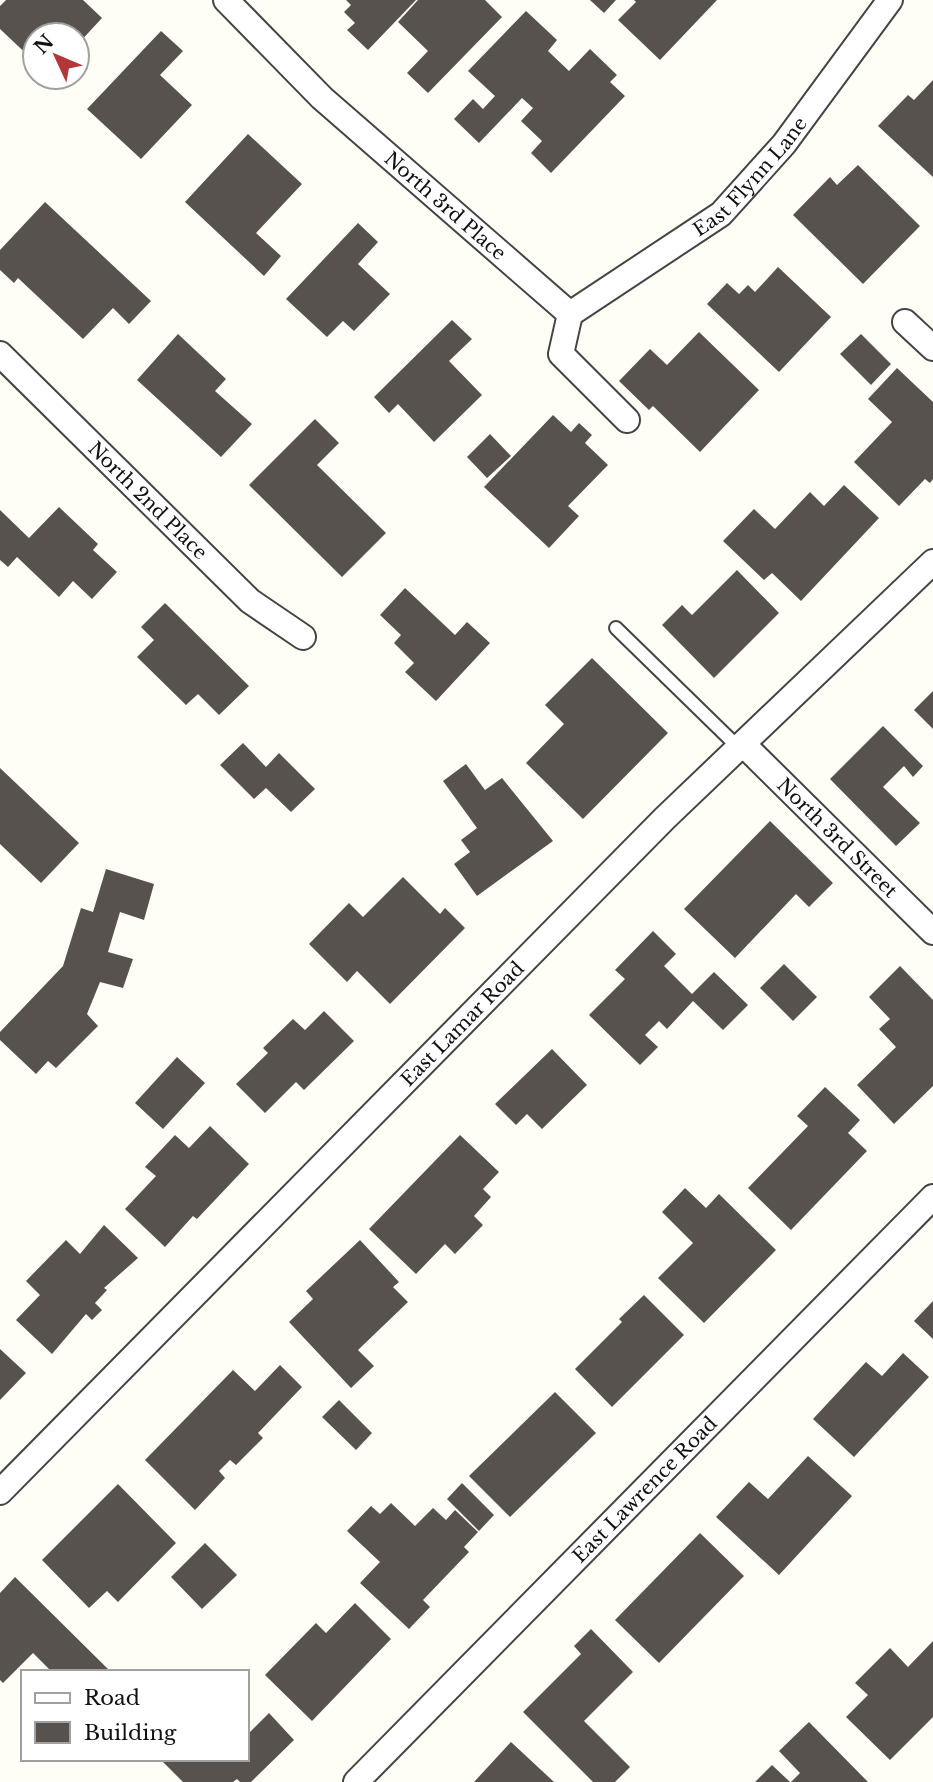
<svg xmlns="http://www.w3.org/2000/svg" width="933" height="1782" viewBox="0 0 933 1782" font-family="'Libre Baskerville',serif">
  <rect width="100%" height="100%" fill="#fefdf6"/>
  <!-- building -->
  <g fill="#58524e">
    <polygon points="6,0 83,0 102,18 77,45 77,35 35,35 35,62 0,29 0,6"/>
    <polygon points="346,0 416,0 368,50 347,30 355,23 344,12 351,5"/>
    <polygon points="418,0 485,0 502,17 428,93 407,73 428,51 398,22"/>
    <polygon points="590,0 616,0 604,13"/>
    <polygon points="634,0 717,0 660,60 618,20 636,2"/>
    <polygon points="526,11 557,40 548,51 569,71 590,49 617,75 610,82 625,96 551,173 531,153 542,141 521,121 533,108 522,98 479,143 454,119 473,99 483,109 495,96 468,71"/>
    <polygon points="161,31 183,51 160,75 192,105 141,159 87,109"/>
    <polygon points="933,80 933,177 878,126 908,95 914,100"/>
    <polygon points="248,134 302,184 256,233 281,256 264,276 185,202"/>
    <polygon points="858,165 920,226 863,284 793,215 830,177 837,185"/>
    <polygon points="45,202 151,301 129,324 113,308 83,339 18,278 14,283 0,270 0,250"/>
    <polygon points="358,223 378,242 358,264 390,294 354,331 343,321 327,337 286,299"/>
    <polygon points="778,267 831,317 779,372 707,304 727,283 739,294 748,285 755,292"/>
    <polygon points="452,320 472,339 449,361 482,395 434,442 398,404 389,413 374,397"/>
    <polygon points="699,332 759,390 700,452 653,406 649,410 619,381 650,349 667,365"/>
    <polygon points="178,334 226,379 215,391 252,424 221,457 137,380"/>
    <polygon points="861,334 891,364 871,385 840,354"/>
    <polygon points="897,368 933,402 933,479 930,483 925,479 899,506 854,462 892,422 868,399"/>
    <polygon points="553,415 571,432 579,423 592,435 585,443 608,465 568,506 579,516 549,548 484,487"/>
    <polygon points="315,419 339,443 317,465 386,533 342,577 249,485"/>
    <polygon points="490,434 511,456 487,478 467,457"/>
    <polygon points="844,485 879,518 801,601 772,573 764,580 723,541 754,509 775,529 810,492 824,506"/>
    <polygon points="59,507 98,544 93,550 117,572 92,599 73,581 59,597 17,557 8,567 0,560 0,510 29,538"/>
    <polygon points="737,570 779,613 714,678 662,625 682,605 692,615"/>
    <polygon points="405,588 455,635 467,622 490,643 436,701 405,672 414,663 394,643 401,635 380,615"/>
    <polygon points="165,603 249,686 219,715 198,694 186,705 137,657 154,640 141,627"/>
    <polygon points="592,658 668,733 583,819 526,763 564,724 545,705"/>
    <polygon points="933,691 933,729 914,710"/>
    <polygon points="883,726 923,766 913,777 904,766 883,787 920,823 896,846 830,779"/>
    <polygon points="243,743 266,767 279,753 315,789 291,812 266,788 254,799 220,765"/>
    <polygon points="466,764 485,790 502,778 553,841 477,896 454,864 470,852 461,840 477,828 443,781"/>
    <polygon points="0,768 79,843 41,883 0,844"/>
    <polygon points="770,821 833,883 809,907 796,894 735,958 684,909"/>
    <polygon points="106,869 154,884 144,920 120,912 108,952 133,959 123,988 100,982 87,1014 98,1026 56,1068 48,1061 36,1074 0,1040 0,1032 63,966 81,908 93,912"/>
    <polygon points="403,877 440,914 445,908 465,928 390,1004 357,971 347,982 309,944 349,903 363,917"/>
    <polygon points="653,931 676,954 664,966 692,994 714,972 748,1005 723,1030 693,1001 667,1029 659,1021 645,1035 658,1047 640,1065 589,1015 625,979 615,970"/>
    <polygon points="784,964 817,997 793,1021 760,988"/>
    <polygon points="900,966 933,1000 933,1086 894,1124 857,1085 896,1047 879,1029 890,1019 869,997"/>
    <polygon points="324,1011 354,1041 304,1090 296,1082 265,1113 236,1084 268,1053 263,1048 293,1019 305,1030"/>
    <polygon points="552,1049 587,1085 542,1129 527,1114 516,1125 495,1104"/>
    <polygon points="177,1057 205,1083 163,1129 135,1103"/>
    <polygon points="825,1087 860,1120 848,1133 867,1151 791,1230 748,1188 808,1126 797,1116"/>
    <polygon points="210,1126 249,1164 197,1219 193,1216 165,1247 125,1209 156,1176 145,1167 175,1135 189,1148"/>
    <polygon points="460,1135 499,1172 483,1189 491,1197 474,1216 483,1225 455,1254 445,1244 416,1274 369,1229"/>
    <polygon points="685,1188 706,1208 719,1194 776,1250 704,1323 658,1278 693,1243 662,1212"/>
    <polygon points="104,1225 138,1258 104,1288 107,1290 95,1303 102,1310 92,1320 86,1314 52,1354 16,1320 40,1295 26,1281 66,1240 80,1254"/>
    <polygon points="360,1240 399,1282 393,1287 408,1302 358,1350 374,1366 351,1388 289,1322 313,1299 306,1291"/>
    <polygon points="644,1295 684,1335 612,1407 575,1369 622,1322 619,1319"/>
    <polygon points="933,1301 933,1339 914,1321"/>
    <polygon points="0,1349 26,1373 0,1400"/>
    <polygon points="903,1353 929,1377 854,1457 813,1419 866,1362 882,1376"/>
    <polygon points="280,1365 302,1387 258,1433 263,1438 236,1465 230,1460 219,1471 225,1478 195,1510 145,1460 233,1370 255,1391"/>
    <polygon points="555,1392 596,1433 510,1517 469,1476"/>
    <polygon points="339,1400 372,1433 356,1450 322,1417"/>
    <polygon points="808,1456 852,1496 779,1575 716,1517 749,1482 768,1499"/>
    <polygon points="462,1483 494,1515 479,1531 447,1499"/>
    <polygon points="118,1484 176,1543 118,1602 107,1591 89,1608 42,1560"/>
    <polygon points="391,1503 415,1526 433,1508 446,1520 455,1510 478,1532 464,1547 469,1552 423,1600 430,1607 409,1629 360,1583 380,1562 347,1531 371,1506 380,1514"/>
    <polygon points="700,1533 744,1576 659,1663 615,1620"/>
    <polygon points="205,1543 237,1575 202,1609 171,1577"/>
    <polygon points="15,1577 111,1672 52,1672 33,1653 3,1683 0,1680 0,1593"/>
    <polygon points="355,1603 391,1639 312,1721 265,1675 316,1623 326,1633"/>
    <polygon points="591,1629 633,1672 584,1721 630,1767 615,1782 593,1782 523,1712 581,1654 574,1646"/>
    <polygon points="933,1641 933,1717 890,1760 846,1717 868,1695 855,1683 890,1648 908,1667"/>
    <polygon points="269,1713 294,1740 251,1782 240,1782 237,1779 233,1782 183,1782 163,1762 166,1759 247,1759 247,1735"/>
    <polygon points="809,1722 868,1782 791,1782 800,1773 779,1751"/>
    <polygon points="511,1742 554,1782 474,1782"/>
    <polygon points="772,1765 790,1782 755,1782"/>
  </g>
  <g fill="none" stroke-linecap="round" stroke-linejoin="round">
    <defs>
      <polyline id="lane" points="616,628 739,748"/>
      <g id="street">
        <path id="s1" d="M226 0 322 98 570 314 561 354 627 420"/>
        <path id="s2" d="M570 314 721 214 784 144 890 0"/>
        <polyline points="905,322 933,348"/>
        <path id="s3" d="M0 354 250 601 303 637"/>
        <path id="s4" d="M743 744 933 932"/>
        <path id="s5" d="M0 1492 665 818 933 562"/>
        <path id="s6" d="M356 1782 933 1197"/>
      </g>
    </defs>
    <!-- lane casing -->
    <use href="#lane" stroke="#444" stroke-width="16"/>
    <!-- street casing -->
    <use href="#street" stroke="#444" stroke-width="28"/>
    <!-- lane -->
    <use href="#lane" stroke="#fff" stroke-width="12"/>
    <!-- street -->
    <use href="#street" stroke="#fff" stroke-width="24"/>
  </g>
  <g text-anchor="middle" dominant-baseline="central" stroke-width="7" stroke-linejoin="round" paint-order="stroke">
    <!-- street labels -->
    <g font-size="19" fill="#111" stroke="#fff">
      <text stroke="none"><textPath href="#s2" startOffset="228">East Flynn Lane</textPath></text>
      <text stroke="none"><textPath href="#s1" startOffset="301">North 3rd Place</textPath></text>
      <text stroke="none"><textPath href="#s3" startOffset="208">North 2nd Place</textPath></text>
      <text stroke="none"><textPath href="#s4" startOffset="133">North 3rd Street</textPath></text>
      <text stroke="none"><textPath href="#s5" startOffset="658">East Lamar Road</textPath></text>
      <text stroke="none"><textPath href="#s6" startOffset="411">East Lawrence Road</textPath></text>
    </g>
  </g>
  <!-- legend -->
  <rect x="21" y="1670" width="228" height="91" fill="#ffffff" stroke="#a0a0a0" stroke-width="2"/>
  <rect x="35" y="1693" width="35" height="10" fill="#ffffff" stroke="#a0a0a0" stroke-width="2"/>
  <text x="84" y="1705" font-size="21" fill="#111111">Road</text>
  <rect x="35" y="1722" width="35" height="21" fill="#58524e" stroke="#a0a0a0" stroke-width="2"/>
  <text x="84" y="1740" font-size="21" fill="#111111">Building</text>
  <!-- north arrow -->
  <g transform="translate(56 56) rotate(314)"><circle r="33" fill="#ffffff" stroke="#a0a0a0" stroke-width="2"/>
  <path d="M0-5L12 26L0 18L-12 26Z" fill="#b3373a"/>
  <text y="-10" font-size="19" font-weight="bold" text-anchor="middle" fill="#111111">N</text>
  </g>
</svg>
